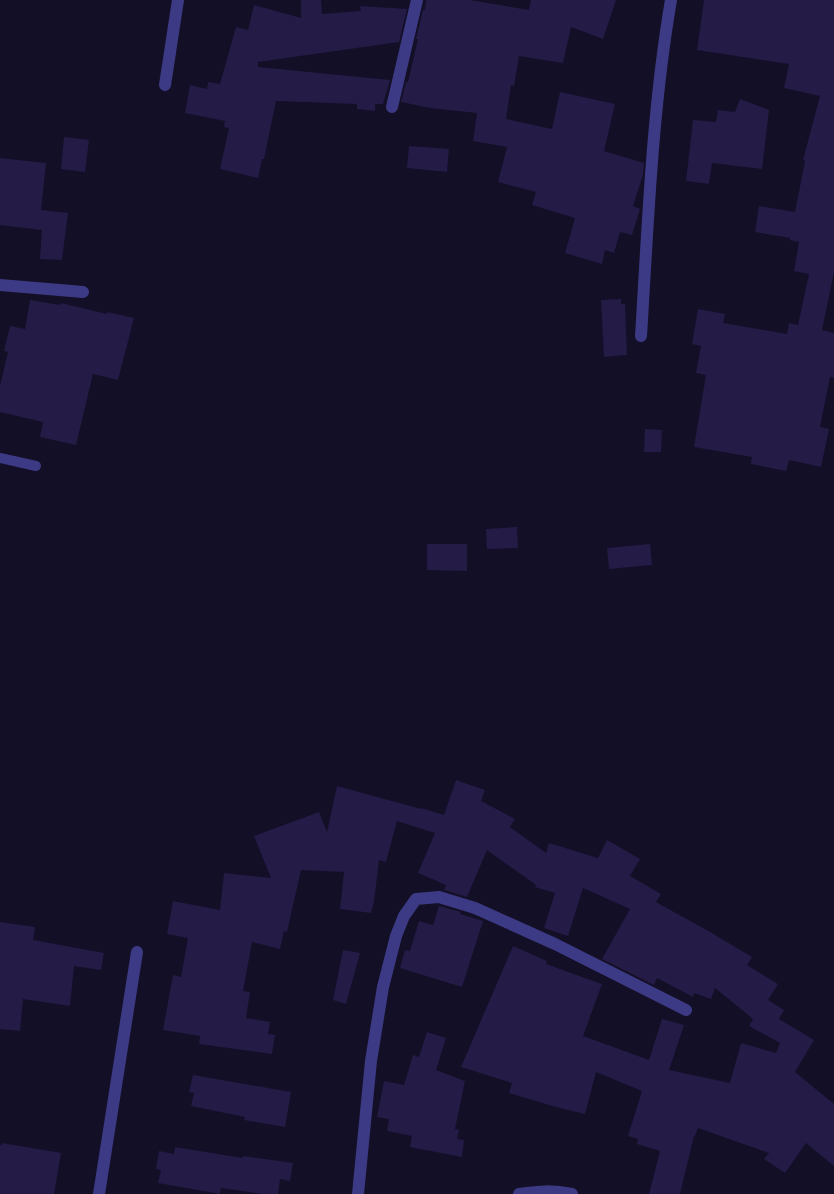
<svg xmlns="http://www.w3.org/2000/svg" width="834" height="1194" viewBox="0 0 834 1194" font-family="'Public Sans',sans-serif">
  <rect width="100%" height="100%" fill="#130f26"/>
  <!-- building -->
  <g fill="#241b47">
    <polygon points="301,0 321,0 322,14 361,11 360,6 407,9 399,42 258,62 258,67 390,80 383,104 375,104 375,111 357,109 357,104 276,101 264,159 262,159 258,178 220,169 229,128 224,127 225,121 185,113 190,85 207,89 208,82 220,84 236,27 248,30 254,5 301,18"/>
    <polygon points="426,0 470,0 529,10 531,0 616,0 603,39 571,27 563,63 519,56 514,86 511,85 506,119 552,129 560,92 615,104 604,151 644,163 643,175 633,206 640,209 632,235 620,232 614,253 605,250 602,264 565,253 575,218 532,205 536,192 498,182 507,147 473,141 477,113 430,108 401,102 406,82 408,82 418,39 416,39 423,10 425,10"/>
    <polygon points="704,0 834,0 834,272 822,330 834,333 834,378 830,377 820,427 829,429 821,467 789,460 786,471 751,464 752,457 694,447 706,375 696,373 701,346 692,344 698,309 725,314 723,323 787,334 789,323 798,325 809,274 794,271 799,242 790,240 790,238 755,232 759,206 795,212 805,161 803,160 820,96 784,88 789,64 697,50"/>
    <polygon points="740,99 769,110 762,169 712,163 709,184 686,181 693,120 716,122 718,110 735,112"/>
    <polygon points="64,137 89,140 85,172 61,169"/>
    <polygon points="409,146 449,149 447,172 407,168"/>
    <polygon points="0,158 46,163 41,210 68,213 62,260 40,259 42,230 0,225"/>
    <polygon points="621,299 621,304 625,304 627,355 604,357 601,300"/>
    <polygon points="30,300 60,305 61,303 107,314 107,312 134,318 118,380 93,374 76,445 40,437 43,422 0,412 0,386 8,352 4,351 10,326 25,329"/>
    <polygon points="645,429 662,430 661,452 644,452"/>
    <polygon points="517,527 518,548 487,549 486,529"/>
    <polygon points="427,544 467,544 467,571 427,570"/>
    <polygon points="650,544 652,565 609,569 607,548"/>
    <polygon points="456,780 485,790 481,801 515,819 510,827 546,853 549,843 598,858 607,840 640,859 630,876 661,894 656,902 710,932 752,957 747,965 778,984 768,1000 784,1010 779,1019 814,1040 795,1072 834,1104 834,1166 806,1143 785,1173 764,1159 769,1153 698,1128 695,1136 694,1136 680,1194 649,1194 660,1151 637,1144 638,1139 628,1136 642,1091 596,1072 585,1114 556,1107 509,1093 512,1083 461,1067 513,946 547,961 546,964 602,984 583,1036 649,1060 662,1019 684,1025 669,1070 730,1083 741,1043 776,1053 780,1043 749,1026 753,1019 715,988 711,999 694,993 693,997 657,978 654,985 602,959 630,909 583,888 568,936 544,928 555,893 535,887 536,885 487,850 467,897 444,890 446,885 418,873 435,833 397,821 386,862 379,860 374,902 371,913 340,909 344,872 301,870 287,932 284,931 280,949 252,942 243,991 250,992 246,1018 270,1022 268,1034 275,1035 272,1054 199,1044 200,1036 163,1030 173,975 181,977 188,938 167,934 173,901 220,910 224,873 271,878 254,836 319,812 327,832 337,786 421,809 421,808 444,815"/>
    <polygon points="439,906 461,912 460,914 483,921 462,987 400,968 405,950 410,951 419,921 433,925"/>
    <polygon points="0,922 35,927 33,940 104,953 101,970 74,966 70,1006 23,999 20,1031 0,1029"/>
    <polygon points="343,950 360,953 346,1004 333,1000"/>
    <polygon points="427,1032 446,1038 436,1070 465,1081 455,1129 459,1130 457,1139 464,1140 462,1157 410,1147 412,1136 387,1131 389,1119 377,1117 384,1081 404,1085 413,1055 419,1057"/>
    <polygon points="193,1075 291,1092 285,1127 244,1120 245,1117 191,1106 194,1093 189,1092"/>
    <polygon points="2,1143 61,1153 54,1194 0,1194 0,1145 1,1145"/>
    <polygon points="175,1147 243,1158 243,1156 293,1163 290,1181 280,1179 278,1194 262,1194 221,1188 220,1194 158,1183 161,1170 156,1169 159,1151 174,1154"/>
  </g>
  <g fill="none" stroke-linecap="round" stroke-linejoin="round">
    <!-- lane -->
    <polyline stroke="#3d3a85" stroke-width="10" points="0,458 36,466"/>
    <!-- street -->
    <g stroke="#3d3a85" stroke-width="12">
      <polyline points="165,85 178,0"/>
      <polyline points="392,107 417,0"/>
      <polyline points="0,285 83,292"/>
      <path d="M641 336C648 224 652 111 671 0"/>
      <polyline points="99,1194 137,952"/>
      <polyline points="358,1194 371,1061 383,987 396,936 404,916 416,899 439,897 475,908 555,944 686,1010"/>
      <path d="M519 1194C540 1191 552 1190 572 1194"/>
    </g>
  </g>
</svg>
